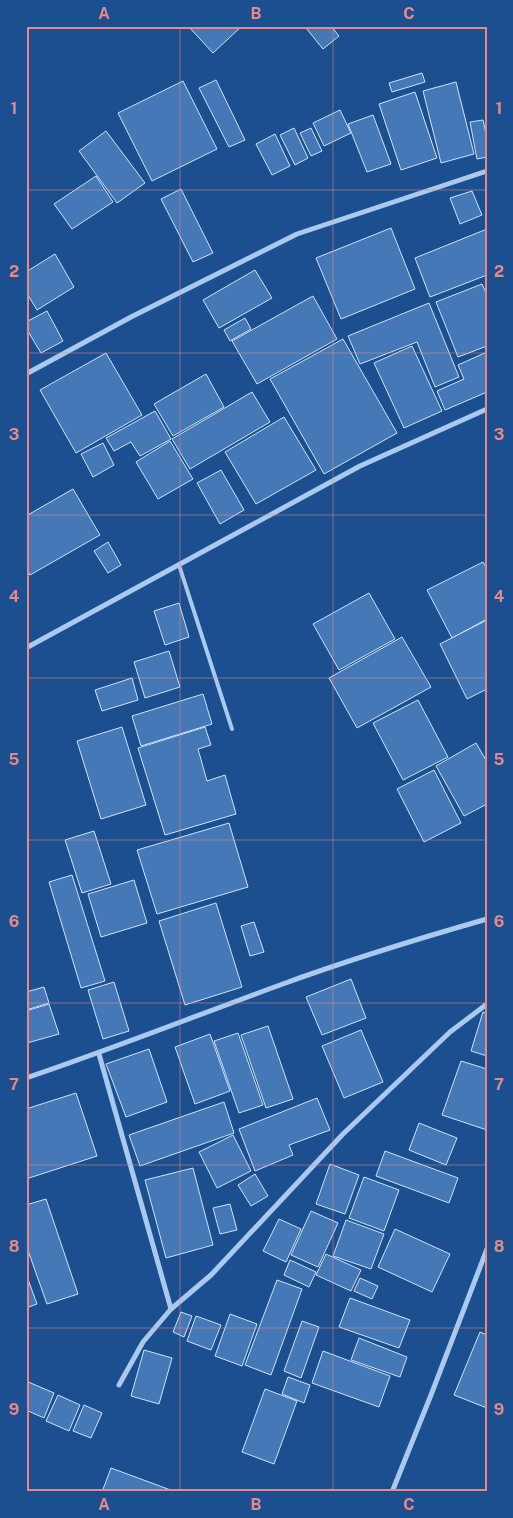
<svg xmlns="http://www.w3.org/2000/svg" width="513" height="1518" viewBox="0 0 513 1518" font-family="'Public Sans',sans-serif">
  <rect width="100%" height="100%" fill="#1b4f8f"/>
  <!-- building -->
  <g fill="#4478b7" stroke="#cfe3fa">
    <polygon points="188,26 242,26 213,53"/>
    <polygon points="308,26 331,26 339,36 323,49 306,28"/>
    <polygon points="422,73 425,82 392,92 389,83"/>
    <polygon points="216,80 245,140 229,147 199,88"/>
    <polygon points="183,81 217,149 152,181 118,113"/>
    <polygon points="456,82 474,154 441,163 423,91"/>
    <polygon points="415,92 437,158 401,170 379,104"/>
    <polygon points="340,110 351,133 324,146 313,123"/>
    <polygon points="373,115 391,164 367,172 348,124"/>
    <polygon points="483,120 487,138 487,157 477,159 470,122"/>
    <polygon points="294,128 308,158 295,165 280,135"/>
    <polygon points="311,128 322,151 311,156 300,133"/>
    <polygon points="106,131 145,183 117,203 79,151"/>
    <polygon points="275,134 290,166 272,175 256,144"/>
    <polygon points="96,176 113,202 72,229 54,204"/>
    <polygon points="181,189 213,253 193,262 161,199"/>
    <polygon points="472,191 482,215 460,224 450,198"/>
    <polygon points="391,228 415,289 341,319 316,258"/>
    <polygon points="487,229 487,275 430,297 415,258"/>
    <polygon points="55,254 74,287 37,310 26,292 26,272"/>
    <polygon points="255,270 272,298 219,328 203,300"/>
    <polygon points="482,284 487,295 487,346 458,357 436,302"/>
    <polygon points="313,296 337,339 257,384 232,341"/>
    <polygon points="429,303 459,377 435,387 417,342 360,364 348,336"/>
    <polygon points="47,311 63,341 41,353 26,328 26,322"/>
    <polygon points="245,318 251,329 230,341 224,330"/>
    <polygon points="343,339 397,433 324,474 270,379"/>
    <polygon points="412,346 442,411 404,428 374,363"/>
    <polygon points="487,352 487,392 445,410 437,391 464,379 458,365"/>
    <polygon points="106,353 142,415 76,453 40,390"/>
    <polygon points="206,374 224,407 173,436 154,404"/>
    <polygon points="252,392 270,422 190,469 172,439"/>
    <polygon points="155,411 171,439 140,456 131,442 114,451 106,438"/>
    <polygon points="284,417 316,470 256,504 225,452"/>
    <polygon points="170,441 193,479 158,499 136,462"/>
    <polygon points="103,443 114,465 93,477 81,454"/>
    <polygon points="221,470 244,510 220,524 197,483"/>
    <polygon points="73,489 100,535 30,575 26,568 26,516"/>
    <polygon points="108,542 121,565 108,573 94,551"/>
    <polygon points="483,562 487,569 487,619 452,638 427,590"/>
    <polygon points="369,593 395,639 339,670 313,624"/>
    <polygon points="179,603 189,637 165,645 154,611"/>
    <polygon points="487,620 487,689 467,699 440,644"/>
    <polygon points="402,637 431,687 357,728 329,678"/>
    <polygon points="169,651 180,687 145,698 134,662"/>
    <polygon points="132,678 138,700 102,711 95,690"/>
    <polygon points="203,694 212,724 141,746 132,716"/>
    <polygon points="418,700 448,757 403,780 373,723"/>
    <polygon points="122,727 146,805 101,819 77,741"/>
    <polygon points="205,727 211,745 198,749 207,781 225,775 236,814 165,835 138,748"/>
    <polygon points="476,743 487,762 487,804 464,816 436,766"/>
    <polygon points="434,770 461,823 424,842 397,789"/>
    <polygon points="229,823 248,887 157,914 137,850"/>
    <polygon points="94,831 111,884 82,893 65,840"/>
    <polygon points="72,875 105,981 81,988 49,882"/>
    <polygon points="134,880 147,923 101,937 88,894"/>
    <polygon points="216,903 242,987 185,1005 159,921"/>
    <polygon points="254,922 264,952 250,956 241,926"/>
    <polygon points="351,979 366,1018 322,1035 306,997"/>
    <polygon points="114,982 129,1031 103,1039 88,990"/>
    <polygon points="44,987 49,1003 26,1010 26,992"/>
    <polygon points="49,1004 59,1034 27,1043 26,1011"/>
    <polygon points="483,1012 487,1013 487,1056 471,1051"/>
    <polygon points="268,1026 293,1099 266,1108 241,1035"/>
    <polygon points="361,1030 383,1082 344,1098 322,1046"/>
    <polygon points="238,1033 263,1105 239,1113 214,1041"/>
    <polygon points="210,1034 230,1091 195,1104 175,1047"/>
    <polygon points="149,1049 167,1102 126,1117 106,1064"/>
    <polygon points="461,1061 487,1069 487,1130 442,1115"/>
    <polygon points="76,1093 97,1156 26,1179 26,1109"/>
    <polygon points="317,1098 330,1130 289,1145 293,1155 255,1171 239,1129"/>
    <polygon points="224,1102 234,1133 140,1166 129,1135"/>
    <polygon points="419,1123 457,1138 446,1165 409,1150"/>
    <polygon points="233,1135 251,1171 217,1188 199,1152"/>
    <polygon points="385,1151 458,1178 449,1203 376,1176"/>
    <polygon points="330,1164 359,1175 345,1214 316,1204"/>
    <polygon points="193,1168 213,1245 166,1258 145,1180"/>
    <polygon points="255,1174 268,1196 251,1206 238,1185"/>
    <polygon points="364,1177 399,1190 384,1231 349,1218"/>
    <polygon points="46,1199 78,1294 47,1304 26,1245 26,1205"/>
    <polygon points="230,1204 237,1230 220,1234 213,1208"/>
    <polygon points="311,1211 338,1223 318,1267 291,1255"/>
    <polygon points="279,1219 301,1229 286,1262 263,1251"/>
    <polygon points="346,1220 384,1234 371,1269 333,1256"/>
    <polygon points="395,1229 450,1254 432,1292 378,1267"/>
    <polygon points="326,1254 361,1270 351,1291 316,1275"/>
    <polygon points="290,1260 316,1272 309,1287 284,1275"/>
    <polygon points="26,1274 37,1304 26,1308"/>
    <polygon points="360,1278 378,1286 372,1299 354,1291"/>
    <polygon points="277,1280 302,1289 271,1375 245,1365"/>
    <polygon points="350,1298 410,1320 399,1348 339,1327"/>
    <polygon points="181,1312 192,1316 184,1337 173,1332"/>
    <polygon points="230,1314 257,1324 242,1366 215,1356"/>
    <polygon points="196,1316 221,1325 211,1350 187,1341"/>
    <polygon points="302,1321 319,1327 301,1378 284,1371"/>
    <polygon points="480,1332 487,1335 487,1408 454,1395"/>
    <polygon points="359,1338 407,1357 400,1377 351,1360"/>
    <polygon points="144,1350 172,1358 159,1404 131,1396"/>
    <polygon points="323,1351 390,1376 379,1407 312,1383"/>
    <polygon points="288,1377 310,1385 304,1403 282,1394"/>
    <polygon points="26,1381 54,1393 44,1418 26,1410"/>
    <polygon points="265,1389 297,1401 274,1464 242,1452"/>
    <polygon points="58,1395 80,1405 69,1431 46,1421"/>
    <polygon points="84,1405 102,1413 91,1438 73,1431"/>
    <polygon points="111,1468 176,1492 102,1492"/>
  </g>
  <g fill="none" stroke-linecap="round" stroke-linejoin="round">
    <!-- lane -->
    <polyline stroke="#a9c9ee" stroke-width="4" points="179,565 232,729"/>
    <!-- street -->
    <g stroke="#a9c9ee" stroke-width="5">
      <polyline points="26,374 131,317 297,234 487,171"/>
      <polyline points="26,648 360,466 487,409"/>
      <polyline points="99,1054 171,1309"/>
      <path d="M26 1078C112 1049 195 1016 280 985 348 960 417 939 487 919"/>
      <polyline points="119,1385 143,1342 171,1309 211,1275 343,1134 450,1032 487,1004"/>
      <polyline points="392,1492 431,1395 487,1249"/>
    </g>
  </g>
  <!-- grid -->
  <path fill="none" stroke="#e88989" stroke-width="1" stroke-opacity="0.55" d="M180 26V1492M333 26V1492M26 190H487M26 353H487M26 515H487M26 678H487M26 840H487M26 1003H487M26 1165H487M26 1328H487"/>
  <!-- border -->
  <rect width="513" height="1518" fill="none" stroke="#1b4f8f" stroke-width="55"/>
  <rect x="28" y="28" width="458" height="1462" fill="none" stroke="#e88989" stroke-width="2"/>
  <g font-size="16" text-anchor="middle" font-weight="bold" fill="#e88989">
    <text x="104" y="19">A</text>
    <text x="256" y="19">B</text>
    <text x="409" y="19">C</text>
    <text x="14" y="114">1</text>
    <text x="499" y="114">1</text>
    <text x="14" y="277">2</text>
    <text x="499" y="277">2</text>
    <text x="14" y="440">3</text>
    <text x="499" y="440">3</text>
    <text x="14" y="602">4</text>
    <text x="499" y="602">4</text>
    <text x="14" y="765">5</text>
    <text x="499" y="765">5</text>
    <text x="14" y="927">6</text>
    <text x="499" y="927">6</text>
    <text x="14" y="1090">7</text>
    <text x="499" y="1090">7</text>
    <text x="14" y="1252">8</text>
    <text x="499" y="1252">8</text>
    <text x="14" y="1415">9</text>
    <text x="499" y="1415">9</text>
    <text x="104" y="1510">A</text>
    <text x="256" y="1510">B</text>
    <text x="409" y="1510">C</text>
  </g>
</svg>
